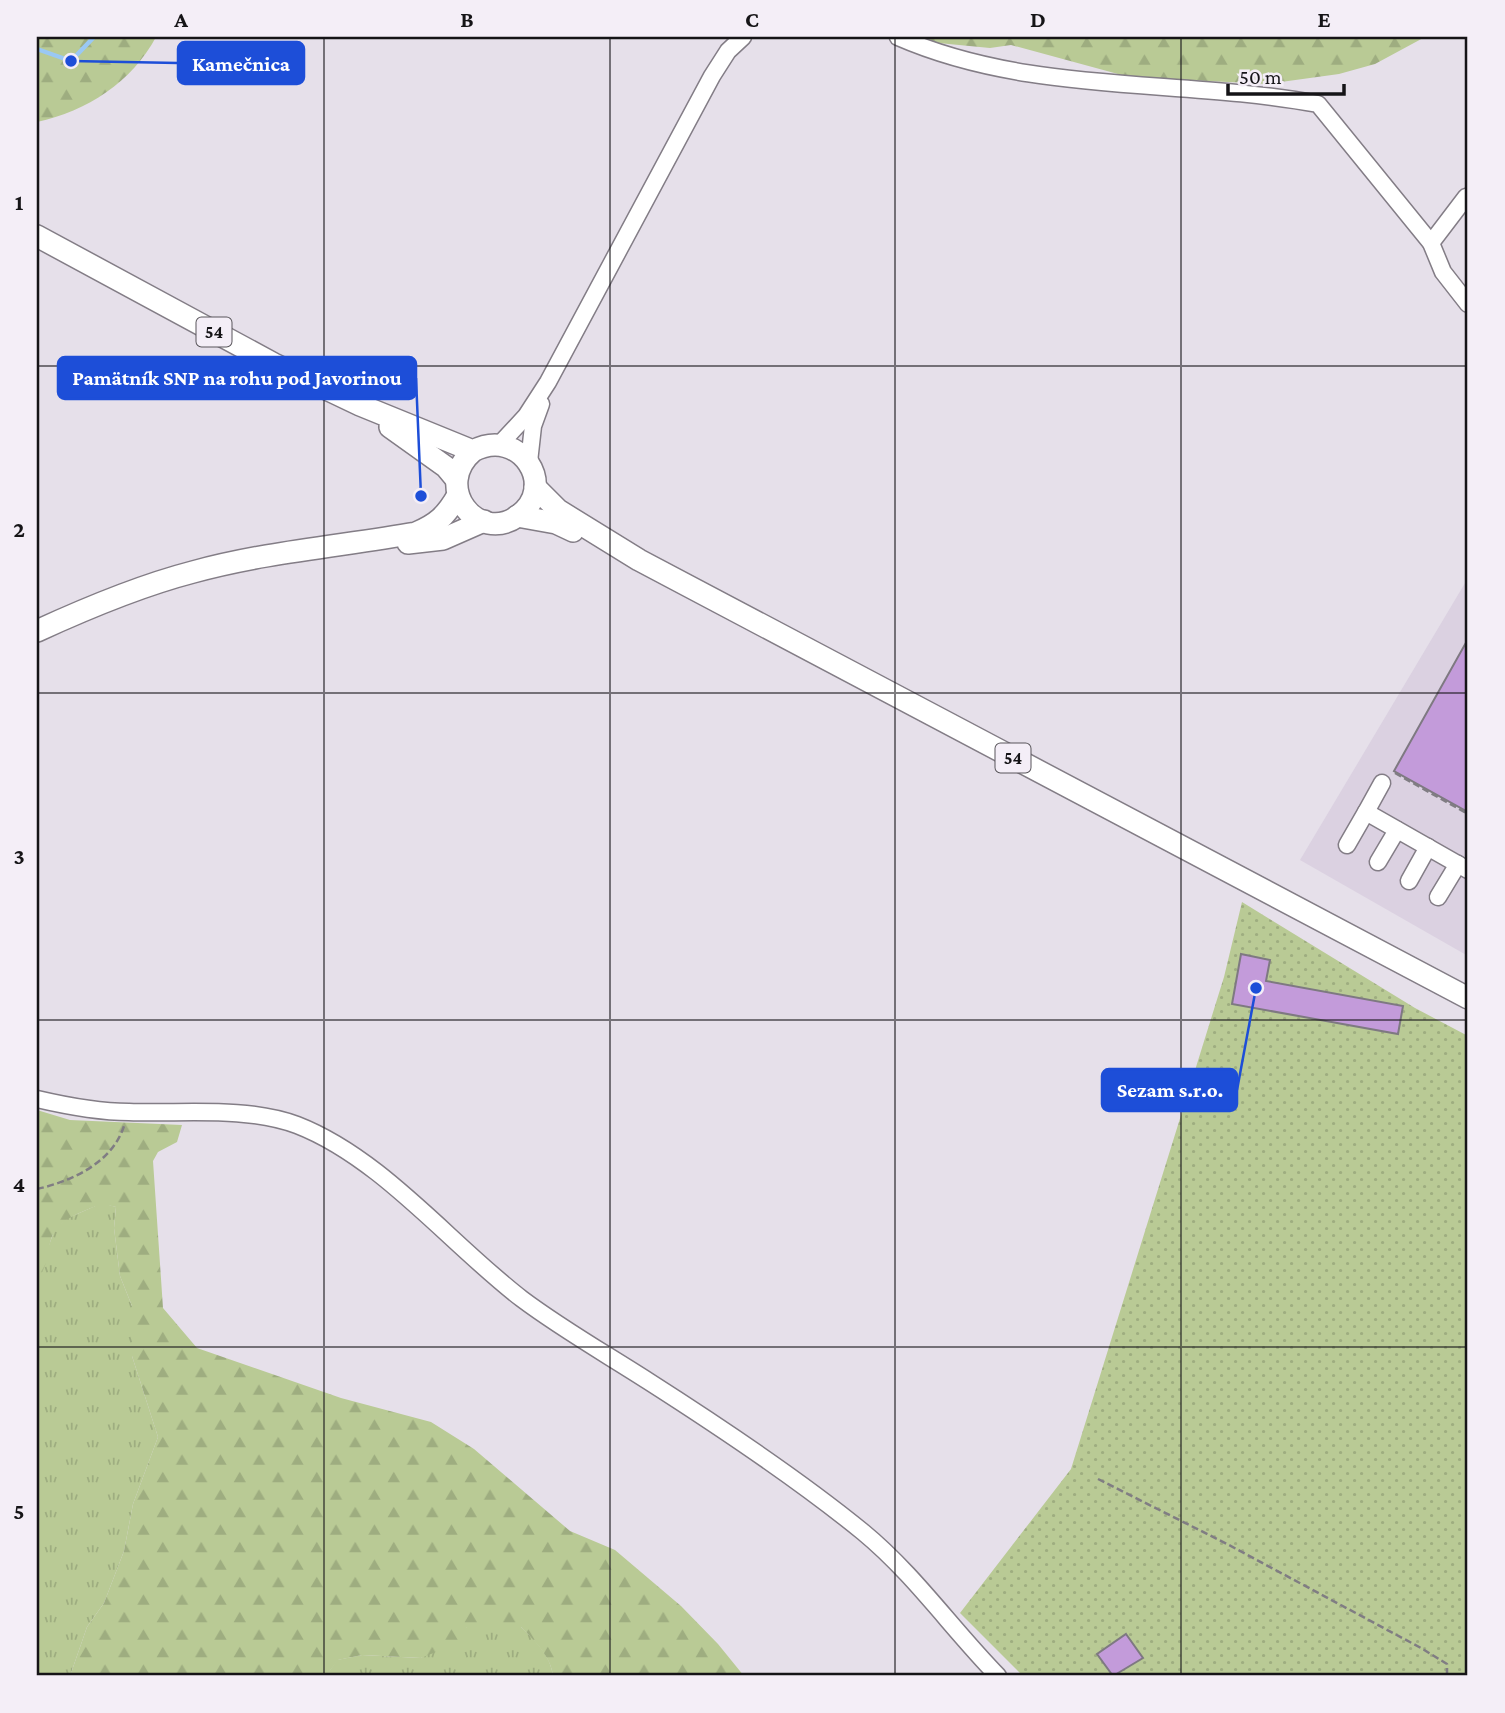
<svg xmlns="http://www.w3.org/2000/svg" width="1505" height="1713" viewBox="0 0 1505 1713" font-family="'Crimson Pro',serif">
  <defs>
    <pattern id="grass-tufts" width="24" height="20" patternUnits="userSpaceOnUse" patternTransform="scale(1.75)"><rect width="24" height="20" fill="#b9ca95"/><path d="M3 7l-1-3M5 7V3M7 7l1-3M15 17l-1-3M17 17v-4M19 17l1-3" fill="none" stroke="#9ead80"/></pattern>
    <pattern id="forest-firs" width="22" height="20" patternUnits="userSpaceOnUse" patternTransform="scale(1.75)"><rect width="22" height="20" fill="#b9ca95"/><path d="M5 1l3.5 6h-7zM16 11l3.5 6h-7z" fill="#9ead80"/></pattern>
    <pattern id="garden-dots" width="8" height="8" patternUnits="userSpaceOnUse" patternTransform="scale(1.75)"><rect width="8" height="8" fill="#b9ca95"/><path d="M2 2h.1M6 6h.1" fill="none" stroke="#9ead80" stroke-width="1.8" stroke-linecap="round"/></pattern>
  </defs>
  <rect width="100%" height="100%" fill="#e6e0ea"/>
  <!-- built -->
  <polygon fill="#dbd1e1" points="1468,578 1468,956 1300,860"/>
  <!-- grass -->
  <g fill="url(#grass-tufts)">
    <polygon points="102,1203 116,1207 114,1228 120,1276 132,1306 132,1356 158,1437 133,1504 124,1551 104,1603 87,1627 70,1676 37,1676 37,1280 55,1228 68,1218"/>
    <path d="M500 1626 521 1627C535 1640 551 1656 553 1676H326L337 1660 362 1655 421 1658 467 1627Z"/>
  </g>
  <!-- forest -->
  <g fill="url(#forest-firs)">
    <path d="M37 37H156C132 82 87 111 37 122Z"/>
    <polygon points="918,37 1425,37 1375,64 1339,74 1267,84 1129,77 1011,45 990,48 928,42"/>
    <path d="M37 1110 70 1120 182 1125 177 1142 158 1152 153 1161 163 1308 197 1348 341 1398 431 1422 474 1449 570 1531 615 1550 681 1606 718 1644 744 1676H553C551 1657 535 1641 521 1627H467L461 1642 421 1658 362 1655 338 1660 326 1676H70L87 1627 104 1603 124 1551 133 1504 158 1437 132 1356V1306L120 1276 114 1228 116 1207C103 1203 97 1205 84 1211 34 1232 60 1250 37 1280Z"/>
  </g>
  <!-- garden -->
  <polygon fill="url(#garden-dots)" points="1242,902 1415,1008 1468,1036 1468,1676 1023,1676 960,1613 1071,1469 1224,977"/>
  <g fill="none" stroke-linecap="round" stroke-linejoin="round">
    <!-- stream -->
    <polyline stroke="#9ac8f4" stroke-width="4.5" points="37,49 71,61 94,37"/>
  </g>
  <!-- building -->
  <g fill="#c39bda" stroke="#7e7981" stroke-width="2">
    <polygon points="1468,639 1468,812 1394,771"/>
    <polygon points="1241,954 1270,960 1266,981 1403,1006 1398,1034 1232,1004"/>
    <polygon points="1126,1634 1143,1658 1113,1676 1097,1654"/>
  </g>
  <g fill="none" stroke-linecap="round" stroke-linejoin="round">
    <defs>
      <g id="minor">
        <path d="M898 37C1031 95 1178 78 1318 104L1431 243 1443 272 1468 304"/>
        <polyline points="1431,243 1466,197"/>
        <polyline points="500,444 526,416 548,382 712,76 728,51 743,37"/>
        <polyline points="529,462 533,426 541,404"/>
        <polyline points="1366,812 1382,783"/>
        <polyline points="1347,845 1366,812 1468,870"/>
        <polyline points="1378,862 1397,830"/>
        <polyline points="1409,881 1428,847"/>
        <polyline points="1438,897 1458,864"/>
        <path d="M37 1099C67 1106 97 1112 129 1112 183 1114 245 1106 297 1125 382 1158 450 1244 522 1299 562 1329 606 1354 648 1381 720 1427 797 1478 863 1532 914 1574 952 1629 998 1676"/>
      </g>
      <g id="major">
        <path d="M37 236 274 364 360 405 473 451C520 426 559 487 518 516 477 545 432 486 473 451"/>
        <polyline points="390,427 446,467 456,479"/>
        <polyline points="535,487 558,510 639,560 1468,998"/>
        <polyline points="517,516 556,523 573,531"/>
        <polyline points="408,543 443,539 484,521"/>
        <path d="M37 631C87 608 139 586 193 572 266 552 341 546 416 533 437 524 446 516 458 495"/>
      </g>
    </defs>
    <!-- minor casing -->
    <use href="#minor" stroke="#837d86" stroke-width="19"/>
    <!-- major casing -->
    <use href="#major" stroke="#837d86" stroke-width="24"/>
    <!-- path -->
    <g stroke="#807d83" stroke-width="2.5" stroke-dasharray="7 3.5" stroke-linecap="butt">
      <polyline points="1395,773 1468,814"/>
      <path d="M37 1189C72 1181 112 1163 124 1126"/>
      <polyline points="1098,1479 1227,1544 1421,1648 1447,1664 1447,1676"/>
    </g>
    <!-- minor -->
    <use href="#minor" stroke="#fff" stroke-width="16"/>
    <!-- major -->
    <use href="#major" stroke="#fff" stroke-width="21"/>
  </g>
  <!-- grid -->
  <path fill="none" stroke="#151417" stroke-width="2" stroke-opacity="0.55" d="M324 37V1676M610 37V1676M895 37V1676M1181 37V1676M37 366H1468M37 693H1468M37 1020H1468M37 1347H1468"/>
  <g text-anchor="middle" dominant-baseline="central" stroke-width="5" stroke-linejoin="round" paint-order="stroke">
    <!-- shield labels -->
    <g fill="#f4eef7" stroke="#58555a" stroke-width="2">
      <rect x="196.5" y="317.5" width="35" height="29" rx="5"/>
      <rect x="995.5" y="743.5" width="35" height="29" rx="5"/>
    </g>
    <g font-size="18" font-weight="bold" fill="#151417">
      <text x="214" y="332">54</text>
      <text x="1013" y="758">54</text>
    </g>
  </g>
  <!-- callouts -->
  <path fill="none" stroke="#1d4ed8" stroke-width="2.5" d="M71 61L178 63M421 496L416 378M1256 988L1237 1090"/>
  <g fill="#1d4ed8" stroke="#f4eef7" stroke-width="2.5">
    <circle cx="71" cy="61" r="7"/>
    <circle cx="421" cy="496" r="7"/>
    <circle cx="1256" cy="988" r="7"/>
  </g>
  <g fill="#1d4ed8" stroke="#1d4ed8" stroke-width="2.5">
    <rect x="178" y="42" width="126" height="42" rx="7"/>
    <rect x="58" y="357" width="358" height="42" rx="7"/>
    <rect x="1102" y="1069" width="135" height="42" rx="7"/>
  </g>
  <g font-size="21" text-anchor="middle" font-weight="bold" fill="#fff">
    <text x="241" y="71">Kamečnica</text>
    <text x="237" y="385">Pamätník SNP na rohu pod Javorinou</text>
    <text x="1170" y="1097">Sezam s.r.o.</text>
  </g>
  <!-- border -->
  <rect width="1505" height="1713" fill="none" stroke="#f4eef7" stroke-width="77"/>
  <!-- scale -->
  <path d="M1228 84v10h116v-10" fill="none" stroke="#151417" stroke-width="3.5"/>
  <text x="1239" y="84" font-size="21" fill="#151417" stroke="#f4eef7" stroke-width="5" paint-order="stroke">50 m</text>
  <rect x="38" y="38" width="1428" height="1636" fill="none" stroke="#151417" stroke-width="2.5"/>
  <g font-size="23" text-anchor="middle" font-weight="bold" fill="#151417">
    <text x="181" y="27">A</text>
    <text x="467" y="27">B</text>
    <text x="752" y="27">C</text>
    <text x="1038" y="27">D</text>
    <text x="1324" y="27">E</text>
    <text x="19" y="210">1</text>
    <text x="19" y="537">2</text>
    <text x="19" y="864">3</text>
    <text x="19" y="1192">4</text>
    <text x="19" y="1519">5</text>
  </g>
</svg>
